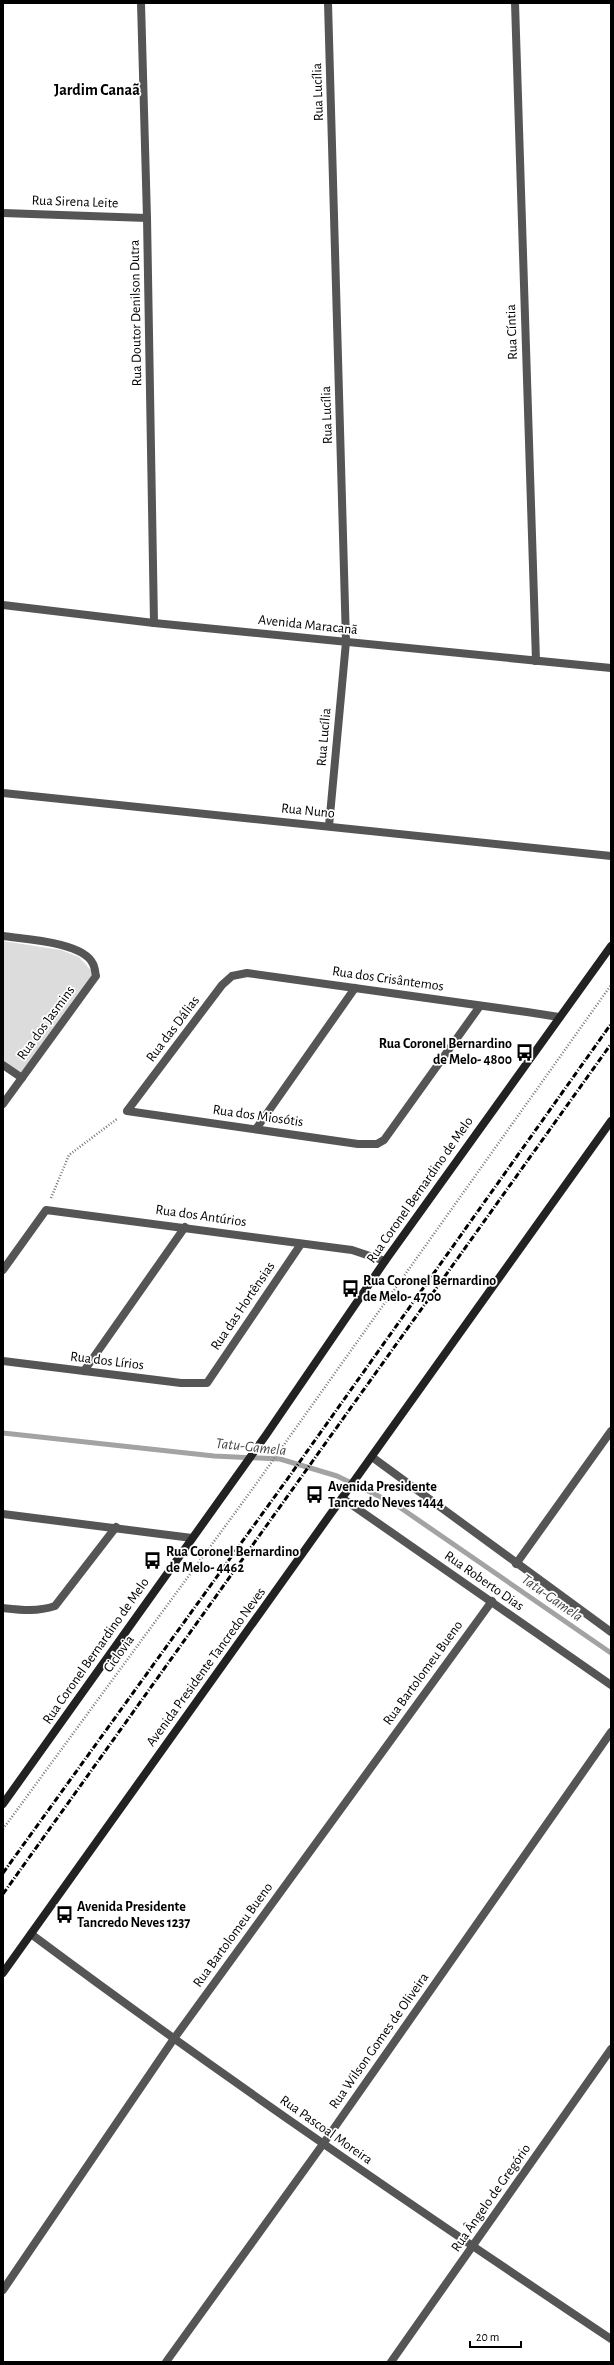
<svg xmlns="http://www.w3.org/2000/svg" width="614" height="2365" viewBox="0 0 614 2365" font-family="'Alegreya Sans',sans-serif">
  <rect width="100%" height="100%" fill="#fff"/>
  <!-- green -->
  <polygon fill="#dcdcdc" points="3,941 61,950 79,957 96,976 22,1074 3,1060"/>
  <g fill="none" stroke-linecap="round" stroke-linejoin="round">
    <!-- stream -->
    <polyline stroke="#a3a3a3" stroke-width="5" points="3,1433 214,1456 280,1459 337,1476 395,1504 611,1653"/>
    <!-- path -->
    <g stroke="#777" stroke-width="2.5" stroke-dasharray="1 2" stroke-linecap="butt">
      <polyline points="51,1198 69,1155 117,1119"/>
      <polyline points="3,1829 251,1491 611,985"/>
    </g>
    <!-- minor -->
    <g stroke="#555" stroke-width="8">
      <polyline points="141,3 147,218 154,623"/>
      <polyline points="328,3 346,642 329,826"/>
      <polyline points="515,3 536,661"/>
      <polyline points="3,213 147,218"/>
      <polyline points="3,605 154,623 611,668"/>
      <polyline points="3,793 611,856"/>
      <path d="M3 936C24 939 84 942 93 964 95 967 95 972 96 976L3 1104"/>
      <polyline points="480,1006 384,1140 377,1144 358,1144 127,1111 222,985 232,976 247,973 527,1012 559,1017"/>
      <polyline points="3,1065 22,1078"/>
      <polyline points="256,1129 355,988"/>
      <polyline points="3,1270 46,1210 352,1250 385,1261"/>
      <polyline points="3,1361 181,1383 207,1383 301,1244"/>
      <polyline points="84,1371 185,1227"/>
      <polyline points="372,1457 611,1632"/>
      <polyline points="342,1498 611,1685"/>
      <polyline points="3,1514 192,1538"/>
      <polyline points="516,1564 611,1431"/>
      <path d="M3 1608C21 1610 37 1612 55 1606L116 1527"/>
      <path d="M31 1934C220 2075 415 2208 611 2339"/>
      <polyline points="3,2290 173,2040 492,1601"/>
      <polyline points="166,2362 323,2144 611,1732"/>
      <polyline points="391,2362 611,2049"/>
    </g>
    <!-- secondary -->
    <g stroke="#222" stroke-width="8">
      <polyline points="3,1804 266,1435 385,1261 611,946"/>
      <polyline points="3,1973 611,1121"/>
    </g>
    <!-- rail -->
    <g stroke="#000" stroke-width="3" stroke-dasharray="6 2 1 2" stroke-linecap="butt">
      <polyline points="3,1873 291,1474 611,1024"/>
      <polyline points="3,1894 611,1044"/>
    </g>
  </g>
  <!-- icons -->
  <defs>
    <symbol id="bus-bare" viewBox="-9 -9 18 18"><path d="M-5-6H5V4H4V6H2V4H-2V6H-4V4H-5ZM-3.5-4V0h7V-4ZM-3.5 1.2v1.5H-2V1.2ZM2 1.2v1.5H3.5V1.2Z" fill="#000" stroke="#fff" stroke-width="2.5" paint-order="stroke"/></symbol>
  </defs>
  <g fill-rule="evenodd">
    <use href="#bus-bare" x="512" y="1040" width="25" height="25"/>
    <use href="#bus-bare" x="338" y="1276" width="25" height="25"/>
    <use href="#bus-bare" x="302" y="1482" width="25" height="25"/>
    <use href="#bus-bare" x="140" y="1548" width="25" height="25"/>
    <use href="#bus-bare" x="52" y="1902" width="25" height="25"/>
  </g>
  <g text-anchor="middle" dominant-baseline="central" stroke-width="3.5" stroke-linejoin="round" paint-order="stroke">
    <!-- street labels -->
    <g font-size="14" fill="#000" stroke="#fff">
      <text transform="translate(318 92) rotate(-92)">Rua Lucília</text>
      <text transform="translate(75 202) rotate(2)">Rua Sirena Leite</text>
      <text transform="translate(136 313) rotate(-91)">Rua Doutor Denilson Dutra</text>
      <text transform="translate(512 332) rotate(-92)">Rua Cíntia</text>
      <text transform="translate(327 415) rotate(-92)">Rua Lucília</text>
      <text transform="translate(308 625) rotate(6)">Avenida Maracanã</text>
      <text transform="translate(324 737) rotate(-85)">Rua Lucília</text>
      <text transform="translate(308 811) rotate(6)">Rua Nuno</text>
      <text transform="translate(388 979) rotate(8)">Rua dos Crisântemos</text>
      <text transform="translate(46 1023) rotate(-54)">Rua dos Jasmins</text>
      <text transform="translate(173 1029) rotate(-53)">Rua das Dálias</text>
      <text transform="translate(258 1116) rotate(8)">Rua dos Miosótis</text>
      <text transform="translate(420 1190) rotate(-55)">Rua Coronel Bernardino de Melo</text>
      <text transform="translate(201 1216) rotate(8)">Rua dos Antúrios</text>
      <text transform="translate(243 1306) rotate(-56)">Rua das Hortênsias</text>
      <text transform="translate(107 1361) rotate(7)">Rua dos Lírios</text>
      <text transform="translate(484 1581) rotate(35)">Rua Roberto Dias</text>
      <text transform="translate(96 1651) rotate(-55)">Rua Coronel Bernardino de Melo</text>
      <text transform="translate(119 1654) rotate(-54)">Ciclovia</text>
      <text transform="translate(206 1667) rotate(-54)">Avenida Presidente Tancredo Neves</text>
      <text transform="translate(423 1673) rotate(-54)">Rua Bartolomeu Bueno</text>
      <text transform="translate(233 1935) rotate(-54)">Rua Bartolomeu Bueno</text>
      <text transform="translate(379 2041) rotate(-55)">Rua Wilson Gomes de Oliveira</text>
      <text transform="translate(326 2130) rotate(35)">Rua Pascoal Moreira</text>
      <text transform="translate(491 2198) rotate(-55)">Rua Ângelo de Gregório</text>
    </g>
    <!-- poi labels -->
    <g font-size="14" font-weight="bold" fill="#000" stroke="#fff" text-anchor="start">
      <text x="512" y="1044" text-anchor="end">Rua Coronel Bernardino<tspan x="512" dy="16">de Melo- 4800</tspan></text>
      <text x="363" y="1281">Rua Coronel Bernardino<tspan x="363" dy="16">de Melo- 4700</tspan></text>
      <text x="328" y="1487">Avenida Presidente<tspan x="328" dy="16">Tancredo Neves 1444</tspan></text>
      <text x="166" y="1552">Rua Coronel Bernardino<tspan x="166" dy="16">de Melo- 4462</tspan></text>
      <text x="77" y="1907">Avenida Presidente<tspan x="77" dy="16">Tancredo Neves 1237</tspan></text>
    </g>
    <!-- water labels -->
    <g font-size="15" font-style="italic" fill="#444" stroke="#fff">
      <text transform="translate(251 1447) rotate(6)">Tatu-Gamela</text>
      <text transform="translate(552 1598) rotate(35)">Tatu-Gamela</text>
    </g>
    <!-- quarter labels -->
    <g font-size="16" font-weight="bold" fill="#000" stroke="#fff">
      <text x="97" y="90">Jardim Canaã</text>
    </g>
  </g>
  <!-- border -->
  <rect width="614" height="2365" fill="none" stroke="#000000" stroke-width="8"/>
  <!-- scale -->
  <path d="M470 2341v6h51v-6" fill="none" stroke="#000000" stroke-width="2"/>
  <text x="476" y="2341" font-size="12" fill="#000000" stroke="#ffffff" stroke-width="3" paint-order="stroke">20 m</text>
</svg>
